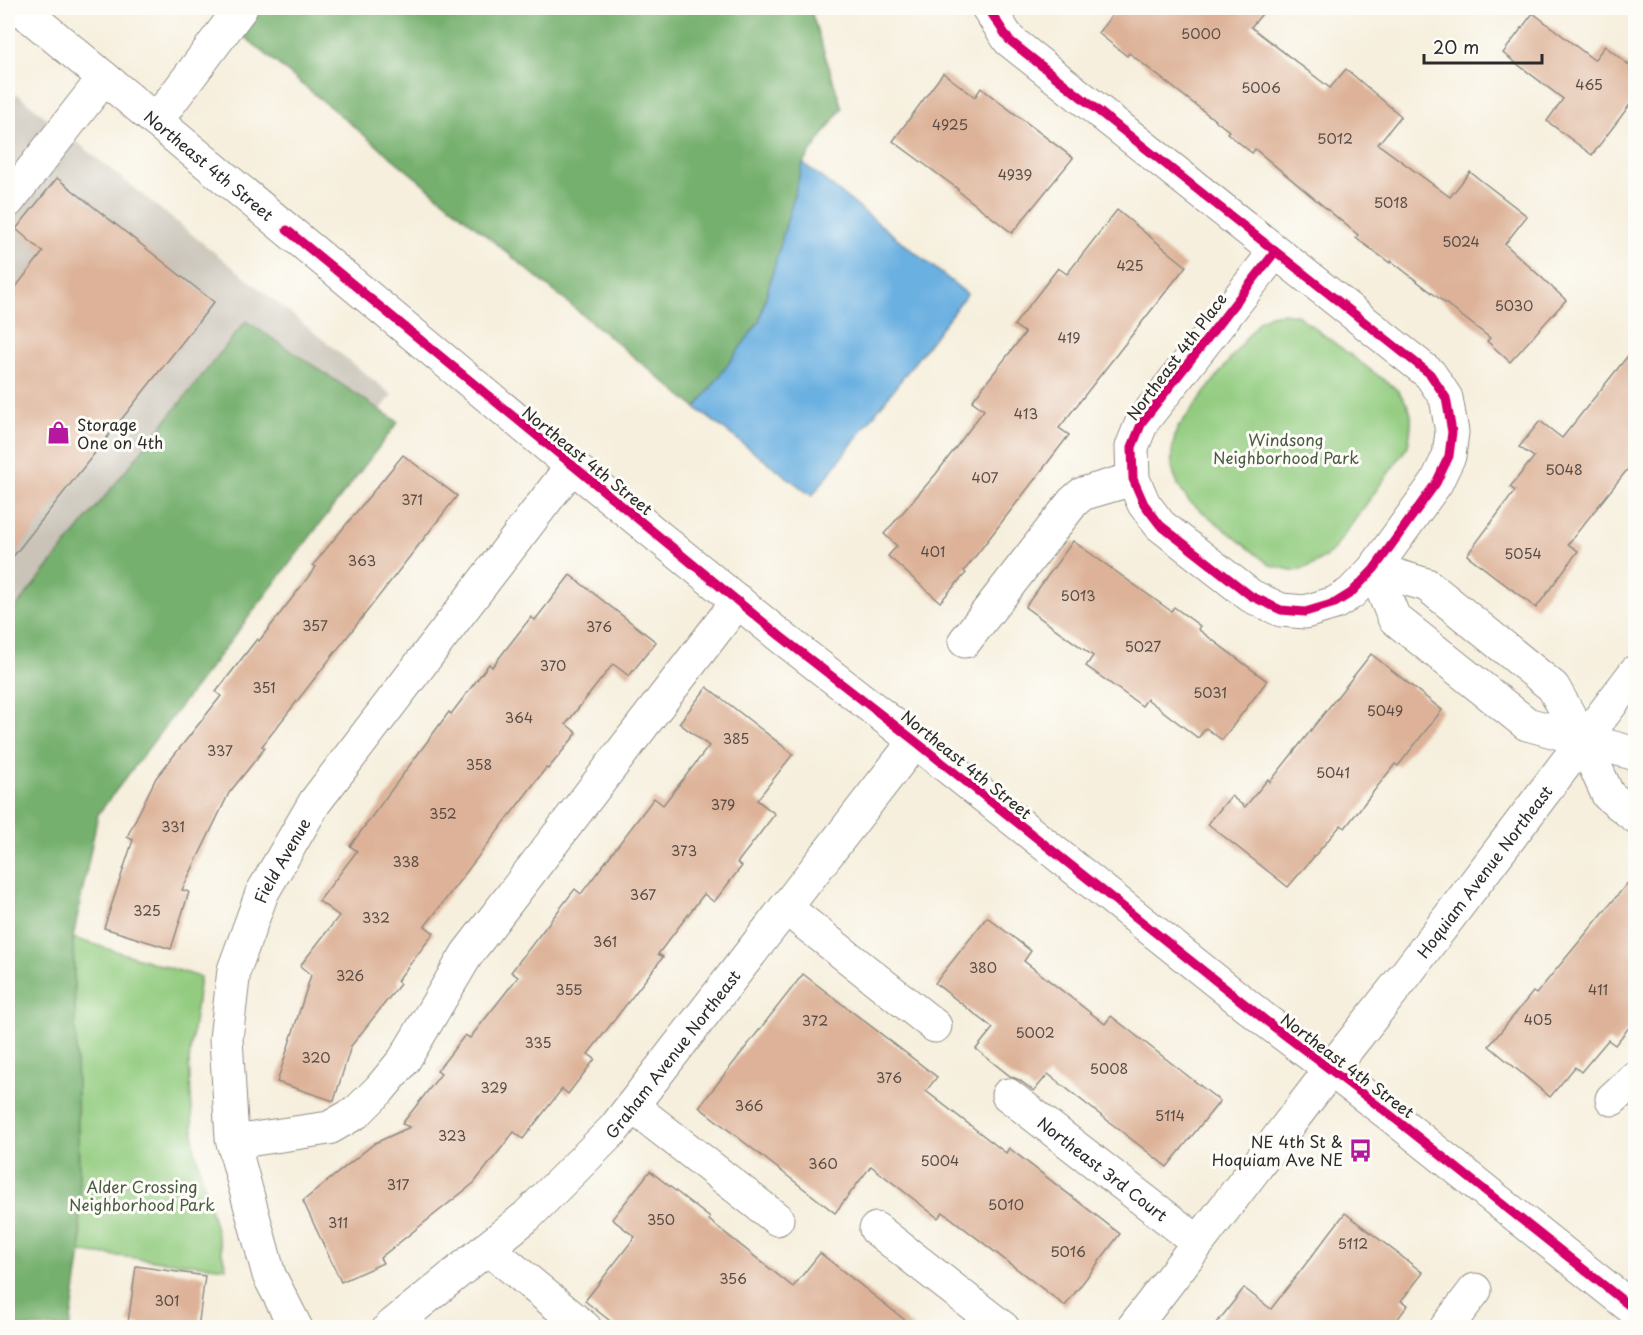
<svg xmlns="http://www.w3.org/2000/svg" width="1643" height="1335" viewBox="0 0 1643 1335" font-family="'Playpen Sans',sans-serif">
  <rect width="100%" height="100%" fill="#fdfcf7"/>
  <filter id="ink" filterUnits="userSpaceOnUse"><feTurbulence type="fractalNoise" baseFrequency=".0167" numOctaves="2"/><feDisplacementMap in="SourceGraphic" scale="12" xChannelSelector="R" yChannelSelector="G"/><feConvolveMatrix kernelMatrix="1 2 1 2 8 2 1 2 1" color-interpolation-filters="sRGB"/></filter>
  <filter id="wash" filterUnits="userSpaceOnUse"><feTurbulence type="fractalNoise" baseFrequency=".008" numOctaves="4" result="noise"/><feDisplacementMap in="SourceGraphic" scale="24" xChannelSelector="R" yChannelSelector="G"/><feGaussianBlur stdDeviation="1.35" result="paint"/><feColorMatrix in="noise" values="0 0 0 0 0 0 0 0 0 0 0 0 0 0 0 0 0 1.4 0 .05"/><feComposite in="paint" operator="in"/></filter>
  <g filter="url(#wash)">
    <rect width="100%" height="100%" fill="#f6efdd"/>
    <!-- industrial -->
    <polygon fill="#c9c3b8" points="17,94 392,395 86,796 8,735 8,106"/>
    <!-- green -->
    <g fill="#93cc80" stroke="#5f7c56" stroke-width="1.5">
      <path d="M1283 313 1297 315 1396 389C1415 411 1413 418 1408 446L1331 553 1313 565 1295 571 1270 565 1189 501C1169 476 1168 459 1177 429L1259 321 1270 315Z"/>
      <polygon points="73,938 200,977 189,1061 194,1147 226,1268 81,1252"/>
    </g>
    <!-- forest -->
    <g fill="#76b06e" stroke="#506e4c" stroke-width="1.5">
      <polygon points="241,8 810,8 842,108 803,163 759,322 696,408 229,24"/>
      <polygon points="246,321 398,422 98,814 73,938 81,1252 70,1327 8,1327 8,617"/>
    </g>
    <!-- water -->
    <polygon fill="#6bb0e1" stroke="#4b6e86" stroke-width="1.5" points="803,163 967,294 812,496 696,408 759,322"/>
    <g id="blocks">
      <!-- building -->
      <g fill="#ddb298">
        <polygon points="1118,8 1267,8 1251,27 1330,88 1346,69 1401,116 1378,144 1450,197 1470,172 1527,216 1505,244 1566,300 1510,362 1487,341 1490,338 1391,261 1390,263 1356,238 1358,235 1255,149 1252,153 1227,133 1229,131 1129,53 1127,56 1098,33"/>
        <polygon points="1533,13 1594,60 1605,46 1635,70 1635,98 1592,155 1547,121 1563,99 1503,53"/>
        <polygon points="943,73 975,97 981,88 1073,158 1012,233 957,190 958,189 893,141"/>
        <polygon points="57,178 214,302 8,563 8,297 43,252 16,229"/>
        <polygon points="1117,210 1186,266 1059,428 1069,435 964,571 966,573 940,602 888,556 897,546 884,534 936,474 984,410 972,401 1025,333 1014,325 1058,268 1067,274"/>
        <polygon points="1635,347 1635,460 1568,544 1578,551 1536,608 1467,555 1515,491 1510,487 1534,457 1519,447 1540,421 1562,438"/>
        <polygon points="403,455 457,496 262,746 265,748 229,793 182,890 189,892 171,949 104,928 133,840 127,837 156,778 221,696 216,692 257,639 259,641 316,567 313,565"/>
        <polygon points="1073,541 1171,611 1174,607 1200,626 1198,629 1267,681 1222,740 1206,728 1198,738 1147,699 1142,706 1086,666 1093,656 1025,607"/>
        <polygon points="570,575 656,642 629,676 613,664 566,724 577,733 548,769 546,768 425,926 434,933 397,981 400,984 351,1046 334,1101 277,1082 311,975 300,966 339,916 319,901 357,851 350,846 449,712 451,714 489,664 492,667 531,617 535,620"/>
        <polygon points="1371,654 1442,710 1398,766 1395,764 1345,828 1341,825 1288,887 1208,824 1231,796 1245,807 1268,779 1270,782"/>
        <polygon points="707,687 793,754 757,800 775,814 737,863 742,866 714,902 704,894 658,954 663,957 588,1054 595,1059 568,1094 562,1089 523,1139 514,1132 474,1183 380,1258 383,1263 341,1282 303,1201 375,1143 410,1127 402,1124 441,1074 437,1071 465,1035 470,1038 518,977 511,972 575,889 581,894 654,798 663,805 709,746 679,723"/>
        <polygon points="1635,874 1635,1020 1615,1045 1608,1040 1581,1072 1575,1067 1550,1097 1489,1046 1533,992 1536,994"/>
        <polygon points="987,917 1031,951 1024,961 1105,1024 1111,1016 1220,1101 1167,1167 1048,1074 1034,1091 1019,1080 1010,1076 976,1049 993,1028 935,983"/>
        <polygon points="803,974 937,1077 926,1091 1006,1153 1009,1148 1120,1234 1065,1306 943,1212 938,1218 871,1166 835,1213 699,1107"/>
        <polygon points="650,1171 710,1218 709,1220 793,1287 820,1253 915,1328 619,1328 585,1301 635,1237 612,1219"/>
        <polygon points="1345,1213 1423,1273 1401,1301 1408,1305 1391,1328 1213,1328 1244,1288 1271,1309"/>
        <polygon points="136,1266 205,1276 198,1328 157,1328 128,1323"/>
      </g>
    </g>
  </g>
  <g filter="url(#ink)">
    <use href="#blocks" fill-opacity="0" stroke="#908d84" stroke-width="1.5"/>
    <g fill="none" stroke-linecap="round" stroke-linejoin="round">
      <defs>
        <g id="minor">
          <polyline points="988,8 1009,40 1430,374 1446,398 1452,432 1449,456 1436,483 1374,569 1351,593 1335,603 1305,612 1281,610 1251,596 1160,525 1144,504 1133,479 1132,447 1142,422 1275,252"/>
          <polyline points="156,121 241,8"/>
          <polyline points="8,201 104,78"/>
          <polyline points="1374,569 1427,585 1553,687 1583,740 1608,795 1636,817"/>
          <polyline points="1374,569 1394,618 1527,724 1636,754"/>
          <polyline points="965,641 1073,502 1082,494 1133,479"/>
          <polyline points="786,908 935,1026"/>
          <path id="s1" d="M1008 1095 1198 1242"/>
          <polyline points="1612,1099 1636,1077"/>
          <polyline points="632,1106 777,1219"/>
          <polyline points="233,1142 329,1128 357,1112 380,1089 404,1060 467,954 738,601"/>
          <polyline points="876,1229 1003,1328"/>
          <polyline points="488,1248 585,1328"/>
          <path id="s2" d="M296 1328 269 1275 232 1138 226 1039 234 970 262 893 315 802 572 466"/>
          <path id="s3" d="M389 1328 527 1216 614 1129 915 741"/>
          <path id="s4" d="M1133 1328 1331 1069 1403 978 1636 671"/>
          <polyline points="1446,1328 1475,1290"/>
        </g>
        <g id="major">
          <path id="s5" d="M20 8 572 466 780 636 915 741 1265 1020 1389 1114 1636 1311"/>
        </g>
      </defs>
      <!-- minor casing -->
      <use href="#minor" stroke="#908d84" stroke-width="35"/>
      <!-- major casing -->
      <use href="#major" stroke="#908d84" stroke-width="35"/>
      <!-- minor -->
      <use href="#minor" stroke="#fff" stroke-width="33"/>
      <!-- major -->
      <use href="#major" stroke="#fff" stroke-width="33"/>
      <defs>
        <g id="cycleway">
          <polyline points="988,8 1009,40 1430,374 1446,398 1452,432 1449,456 1436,483 1374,569 1351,593 1335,603 1305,612 1281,610 1251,596 1160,525 1144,504 1133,479 1132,447 1142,422 1275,252"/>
          <polyline points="287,230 780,636 915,741 1265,1020 1389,1114 1636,1311"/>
        </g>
      </defs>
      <!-- cycleway casing -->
      <use href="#cycleway" stroke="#fdfcf7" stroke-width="13"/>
      <!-- cycleway -->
      <use href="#cycleway" stroke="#d6006c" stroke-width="9"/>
    </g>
  </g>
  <!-- icons -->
  <defs>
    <symbol id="shop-bare" viewBox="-9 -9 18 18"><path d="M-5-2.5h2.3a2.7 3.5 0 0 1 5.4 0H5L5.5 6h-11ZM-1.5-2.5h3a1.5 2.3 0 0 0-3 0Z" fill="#b5179e" stroke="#fdfcf7" stroke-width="2.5" paint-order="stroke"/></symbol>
    <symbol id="bus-bare" viewBox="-9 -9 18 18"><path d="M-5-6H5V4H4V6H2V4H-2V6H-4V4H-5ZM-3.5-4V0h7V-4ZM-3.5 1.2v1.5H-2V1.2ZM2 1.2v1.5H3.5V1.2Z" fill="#b5179e" stroke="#fdfcf7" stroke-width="2.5" paint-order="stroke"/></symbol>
  </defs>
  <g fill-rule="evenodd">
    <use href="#shop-bare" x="42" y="416" width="33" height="33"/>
    <use href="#bus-bare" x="1344" y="1134" width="33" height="33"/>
  </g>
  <g text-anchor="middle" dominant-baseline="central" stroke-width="6" stroke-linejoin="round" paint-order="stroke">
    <!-- number labels -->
    <g font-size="14" fill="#584d46">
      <text x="1201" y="33">5000</text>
      <text x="1589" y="84">465</text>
      <text x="1261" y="87">5006</text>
      <text x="950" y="124">4925</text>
      <text x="1335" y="138">5012</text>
      <text x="1015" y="174">4939</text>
      <text x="1391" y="202">5018</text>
      <text x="1461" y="241">5024</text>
      <text x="1130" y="265">425</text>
      <text x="1514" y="305">5030</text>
      <text x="1069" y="337">419</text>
      <text x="1026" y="413">413</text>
      <text x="1564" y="469">5048</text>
      <text x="985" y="477">407</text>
      <text x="412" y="499">371</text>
      <text x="933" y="551">401</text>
      <text x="1523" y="553">5054</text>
      <text x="362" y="560">363</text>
      <text x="1078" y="595">5013</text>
      <text x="315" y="625">357</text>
      <text x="599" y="626">376</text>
      <text x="1143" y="646">5027</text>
      <text x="553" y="665">370</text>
      <text x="264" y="687">351</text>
      <text x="1210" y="692">5031</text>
      <text x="1385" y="710">5049</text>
      <text x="519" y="717">364</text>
      <text x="736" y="738">385</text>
      <text x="220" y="750">337</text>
      <text x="479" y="764">358</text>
      <text x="1333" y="772">5041</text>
      <text x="723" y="804">379</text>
      <text x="443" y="813">352</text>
      <text x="173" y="826">331</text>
      <text x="684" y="850">373</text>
      <text x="406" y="861">338</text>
      <text x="643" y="894">367</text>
      <text x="147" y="910">325</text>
      <text x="376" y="917">332</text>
      <text x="605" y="941">361</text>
      <text x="983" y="967">380</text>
      <text x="350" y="975">326</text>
      <text x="569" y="989">355</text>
      <text x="1598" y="989">411</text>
      <text x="1538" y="1019">405</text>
      <text x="815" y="1020">372</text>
      <text x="1035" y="1032">5002</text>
      <text x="538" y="1042">335</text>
      <text x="316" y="1057">320</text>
      <text x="1109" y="1068">5008</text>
      <text x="889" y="1077">376</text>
      <text x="494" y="1087">329</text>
      <text x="749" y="1105">366</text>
      <text x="1170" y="1115">5114</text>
      <text x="452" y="1135">323</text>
      <text x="940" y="1160">5004</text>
      <text x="823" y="1163">360</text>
      <text x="398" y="1184">317</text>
      <text x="1006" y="1204">5010</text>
      <text x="661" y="1219">350</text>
      <text x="338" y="1222">311</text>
      <text x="1353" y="1243">5112</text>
      <text x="1068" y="1251">5016</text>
      <text x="733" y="1278">356</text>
      <text x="167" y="1300">301</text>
    </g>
    <!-- street labels -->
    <g font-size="16" fill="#2b2b2b" stroke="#fdfcf7">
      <text stroke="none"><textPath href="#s5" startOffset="246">Northeast 4th Street</textPath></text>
      <text transform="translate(1176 356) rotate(-53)">Northeast 4th Place</text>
      <text transform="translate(588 460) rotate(39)">Northeast 4th Street</text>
      <text transform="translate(967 764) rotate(39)">Northeast 4th Street</text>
      <text stroke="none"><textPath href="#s2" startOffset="490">Field Avenue</textPath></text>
      <text stroke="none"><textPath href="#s4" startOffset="576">Hoquiam Avenue Northeast</textPath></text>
      <text stroke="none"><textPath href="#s3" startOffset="396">Graham Avenue Northeast</textPath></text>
      <text transform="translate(1348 1065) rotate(37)">Northeast 4th Street</text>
      <text stroke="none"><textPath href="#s1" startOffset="120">Northeast 3rd Court</textPath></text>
    </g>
    <!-- poi labels -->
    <g font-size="16" fill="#2b2b2b" stroke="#fdfcf7" text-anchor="start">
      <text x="77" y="424">Storage<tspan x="77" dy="18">One on 4th</tspan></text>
      <text x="1343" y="1141" text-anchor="end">NE 4th St &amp;<tspan x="1343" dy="18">Hoquiam Ave NE</tspan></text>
    </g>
    <!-- park labels -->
    <g font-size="16" fill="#4a5b44" stroke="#fdfcf7">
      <text x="1286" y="439">Windsong<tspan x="1286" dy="18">Neighborhood Park</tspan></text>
      <text x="142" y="1186">Alder Crossing<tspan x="142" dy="18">Neighborhood Park</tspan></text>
    </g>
  </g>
  <!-- margin -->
  <rect width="1643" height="1335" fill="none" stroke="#fdfcf7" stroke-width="30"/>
  <!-- scale -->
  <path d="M1424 54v9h118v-9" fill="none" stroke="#2b2b2b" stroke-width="3"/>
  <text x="1433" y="54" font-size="18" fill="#2b2b2b" stroke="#fdfcf7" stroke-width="4.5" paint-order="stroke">20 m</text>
</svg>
